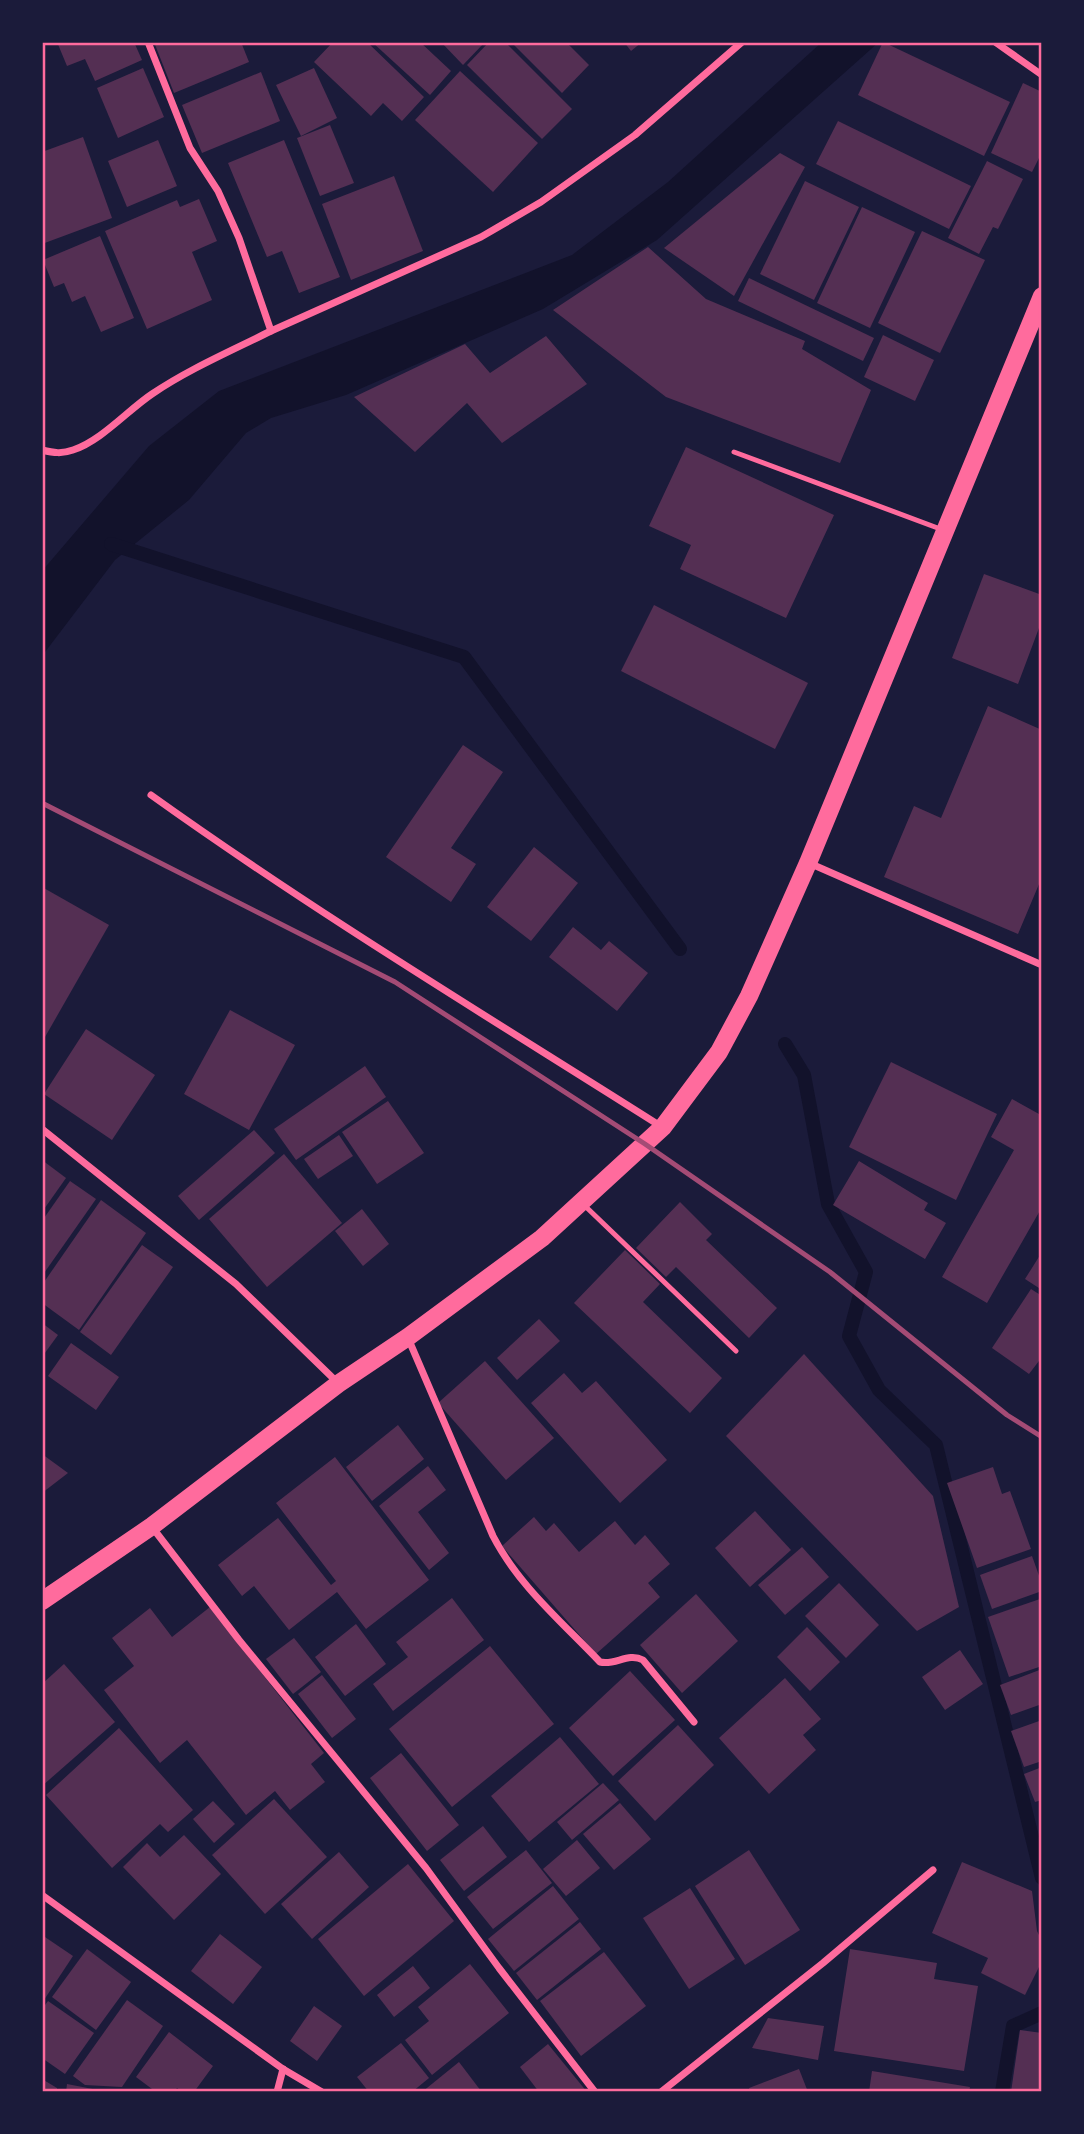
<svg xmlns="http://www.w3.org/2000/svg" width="1084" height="2134" viewBox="0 0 1084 2134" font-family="Signika,sans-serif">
  <rect width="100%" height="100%" fill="#1b1b3a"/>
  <!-- water -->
  <polygon fill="#12122b" points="822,42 879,42 657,240 543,309 346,395 271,418 246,433 189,500 115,560 42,656 42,571 149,446 219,391 572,255 668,182"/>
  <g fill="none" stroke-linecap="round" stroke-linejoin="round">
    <!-- stream -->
    <g stroke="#12122b" stroke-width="14">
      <polyline points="111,544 464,657 680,949"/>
      <polyline points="785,1044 804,1075 828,1204 866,1272 849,1336 879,1390 936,1445 1042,1878"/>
      <polyline points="1002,2092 1013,2026 1042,2013"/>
    </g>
  </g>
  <!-- building -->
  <g fill="#542f53">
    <polygon points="57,42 134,42 142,60 95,81 85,59 67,66"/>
    <polygon points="154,42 241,42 249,62 174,93"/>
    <polygon points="333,42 367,42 424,97 402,121 383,103 371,116 314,62"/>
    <polygon points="372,42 420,42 451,71 430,95"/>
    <polygon points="441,42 485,42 463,65"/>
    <polygon points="489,42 505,42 572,109 542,139 467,65"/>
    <polygon points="511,42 566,42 589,65 562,93"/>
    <polygon points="624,42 642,42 631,51"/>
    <polygon points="883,42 1010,102 984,156 858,95"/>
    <polygon points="143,68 164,117 118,138 97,88"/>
    <polygon points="314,68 337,118 301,136 276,85"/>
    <polygon points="460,71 538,143 493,192 415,120"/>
    <polygon points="261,72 280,121 202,153 182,105"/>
    <polygon points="1023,83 1042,92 1042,152 1032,172 991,153"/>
    <polygon points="838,121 971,186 949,229 816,164"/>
    <polygon points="330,125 354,183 320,196 297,138"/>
    <polygon points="83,137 112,218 42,244 42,152"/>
    <polygon points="158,140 177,186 127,207 108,161"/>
    <polygon points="284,140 340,277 299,293 282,251 267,257 228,163"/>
    <polygon points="780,153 805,167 734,296 664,248"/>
    <polygon points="987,161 1023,179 998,229 993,227 979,254 948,238"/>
    <polygon points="394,176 423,251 351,280 322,204"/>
    <polygon points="805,181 859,207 814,300 760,274"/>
    <polygon points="199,199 217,241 192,252 212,300 147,329 105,231 177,200 180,207"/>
    <polygon points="862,207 915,232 870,328 817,303"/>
    <polygon points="922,231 985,260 940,353 878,323"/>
    <polygon points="100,236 134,318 101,332 85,296 72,302 64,283 54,287 43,260"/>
    <polygon points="648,247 706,299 805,341 802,349 871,390 840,463 666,397 553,310"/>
    <polygon points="749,278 874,338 863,361 738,301"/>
    <polygon points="883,335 934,360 915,401 864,377"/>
    <polygon points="546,336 587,384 502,443 467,403 415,452 354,397 465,344 490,373"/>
    <polygon points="686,447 834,515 786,618 680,569 691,545 649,526"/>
    <polygon points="984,574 1042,595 1042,620 1018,684 952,658"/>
    <polygon points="654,605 808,683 775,749 621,671"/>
    <polygon points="988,706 1042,730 1042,877 1018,934 884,877 914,806 941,818"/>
    <polygon points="463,745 503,772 451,848 476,864 451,902 386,857"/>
    <polygon points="534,847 578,883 531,941 487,907"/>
    <polygon points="42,887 109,925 45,1037 42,1035"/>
    <polygon points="573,927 601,950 609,941 648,973 617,1011 549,957"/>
    <polygon points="230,1010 295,1045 249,1130 184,1094"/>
    <polygon points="86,1029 155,1075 112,1140 44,1094"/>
    <polygon points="891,1062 997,1114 956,1200 849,1147"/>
    <polygon points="365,1066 386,1097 296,1160 274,1129"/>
    <polygon points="1012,1099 1039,1114 1042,1109 1042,1207 987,1303 942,1277 1014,1150 991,1137"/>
    <polygon points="388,1101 424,1153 377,1184 342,1132"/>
    <polygon points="254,1130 275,1153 199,1220 178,1196"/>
    <polygon points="339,1135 353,1156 318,1179 304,1159"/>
    <polygon points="284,1154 342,1223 267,1287 209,1219"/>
    <polygon points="42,1160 66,1178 42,1212"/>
    <polygon points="859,1161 928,1203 924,1210 946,1223 925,1259 833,1205"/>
    <polygon points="70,1181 96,1199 42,1276 42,1221"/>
    <polygon points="101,1200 146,1233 79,1330 42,1303 42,1285"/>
    <polygon points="680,1202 712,1234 706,1240 777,1308 749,1338 676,1267 666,1277 636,1248"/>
    <polygon points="362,1209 389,1244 363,1266 335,1231"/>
    <polygon points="142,1245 173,1267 111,1355 80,1332"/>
    <polygon points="625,1250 660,1284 643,1302 722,1378 690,1413 574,1303"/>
    <polygon points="1042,1252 1042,1290 1025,1279"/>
    <polygon points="1031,1289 1042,1296 1042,1357 1029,1374 992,1348"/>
    <polygon points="539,1319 560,1341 517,1380 497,1358"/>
    <polygon points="42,1323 58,1335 42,1357"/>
    <polygon points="71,1343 119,1377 96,1410 48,1376"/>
    <polygon points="804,1354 933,1496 959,1607 917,1631 726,1436"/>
    <polygon points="485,1361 554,1438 506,1480 438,1403"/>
    <polygon points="564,1373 582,1393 596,1381 667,1460 620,1503 531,1403"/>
    <polygon points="398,1425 424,1459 372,1501 346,1467"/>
    <polygon points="42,1454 68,1473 42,1493"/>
    <polygon points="335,1457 429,1580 366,1629 337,1592 289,1630 254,1586 242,1596 218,1565 278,1518 331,1585 336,1581 276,1503"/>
    <polygon points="428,1466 446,1490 418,1512 449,1553 429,1570 379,1506"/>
    <polygon points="993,1467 1002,1494 1010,1491 1031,1549 977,1568 947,1483"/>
    <polygon points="755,1511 791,1550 750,1587 715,1548"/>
    <polygon points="534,1517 546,1531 554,1523 579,1552 615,1521 635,1545 645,1535 670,1564 648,1583 660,1597 596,1654 502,1546"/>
    <polygon points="802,1547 829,1577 785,1615 758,1585"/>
    <polygon points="1032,1556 1042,1584 1042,1591 992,1609 980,1575"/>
    <polygon points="839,1583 879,1625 846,1658 805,1616"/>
    <polygon points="696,1594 738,1641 682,1693 640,1645"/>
    <polygon points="452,1598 484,1640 393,1711 373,1684 408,1657 396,1642"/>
    <polygon points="1040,1599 1042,1606 1042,1666 1009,1677 988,1617"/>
    <polygon points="210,1607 324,1753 311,1764 325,1782 290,1810 275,1791 246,1815 187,1740 160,1763 104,1690 134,1666 112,1638 150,1608 172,1637"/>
    <polygon points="356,1624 386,1664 345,1696 315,1657"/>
    <polygon points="807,1627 840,1662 810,1691 777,1657"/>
    <polygon points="294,1638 321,1672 293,1694 266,1659"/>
    <polygon points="490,1646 554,1724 452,1807 389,1729"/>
    <polygon points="960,1650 983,1684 945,1710 922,1677"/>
    <polygon points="64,1664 115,1722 42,1786 42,1684"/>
    <polygon points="1042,1669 1042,1704 1011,1715 1000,1685"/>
    <polygon points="630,1671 675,1720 613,1776 569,1728"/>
    <polygon points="322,1675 356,1719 332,1738 298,1694"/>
    <polygon points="785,1678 821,1719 803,1735 816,1750 769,1794 719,1738"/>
    <polygon points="1042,1720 1042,1761 1024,1767 1011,1731"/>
    <polygon points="678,1725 714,1765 655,1821 618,1781"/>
    <polygon points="119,1728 193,1810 168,1832 160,1824 112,1868 46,1795"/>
    <polygon points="560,1737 599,1784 529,1842 491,1796"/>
    <polygon points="401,1753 459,1825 427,1851 370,1778"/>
    <polygon points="1042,1767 1042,1800 1035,1802 1024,1774"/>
    <polygon points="603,1783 619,1800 572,1840 557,1822"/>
    <polygon points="274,1799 327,1857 265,1914 212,1855"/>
    <polygon points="213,1801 235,1824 214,1843 193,1819"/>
    <polygon points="620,1803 651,1839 614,1870 583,1834"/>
    <polygon points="483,1826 507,1857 464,1891 440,1860"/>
    <polygon points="184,1835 221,1874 174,1920 123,1867 147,1843 160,1857"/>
    <polygon points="577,1840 600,1868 566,1896 543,1869"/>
    <polygon points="526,1850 552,1883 493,1929 467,1897"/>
    <polygon points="749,1850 800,1930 745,1965 695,1886"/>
    <polygon points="339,1852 369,1887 312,1939 281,1904"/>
    <polygon points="962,1862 1032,1891 1037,1931 1042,1941 1042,1961 1025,1995 981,1973 988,1958 932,1933"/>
    <polygon points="408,1864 454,1921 364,1996 318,1939"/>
    <polygon points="553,1886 579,1919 514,1971 488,1939"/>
    <polygon points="690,1888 735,1959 689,1989 643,1918"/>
    <polygon points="580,1922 601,1949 537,2000 516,1973"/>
    <polygon points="220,1934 262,1967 233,2004 191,1971"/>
    <polygon points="42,1935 73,1956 42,2003"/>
    <polygon points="87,1949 131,1982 96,2030 52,1997"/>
    <polygon points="850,1949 937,1963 934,1979 978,1986 964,2071 834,2051"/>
    <polygon points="604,1952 646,2006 581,2056 540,2001"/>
    <polygon points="470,1964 509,2013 432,2075 405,2040 429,2021 418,2007"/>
    <polygon points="413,1966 430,1988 394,2017 377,1995"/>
    <polygon points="127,2000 163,2026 122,2087 85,2085 73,2076"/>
    <polygon points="48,2001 94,2033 65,2074 42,2058 42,2009"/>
    <polygon points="314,2006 342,2026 317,2061 290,2041"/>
    <polygon points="768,2018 824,2026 818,2060 752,2048"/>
    <polygon points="1020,2030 1042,2033 1042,2092 1011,2092"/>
    <polygon points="169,2032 213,2066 194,2092 182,2092 177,2088 174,2092 156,2092 136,2077"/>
    <polygon points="401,2043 429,2078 412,2092 369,2092 357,2077"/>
    <polygon points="548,2044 587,2092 539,2092 520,2067"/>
    <polygon points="459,2062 481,2091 422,2092"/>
    <polygon points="799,2069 808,2092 750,2092 749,2088"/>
    <polygon points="872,2071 970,2087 969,2092 869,2092"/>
    <polygon points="42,2079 57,2088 57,2092 42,2092"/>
    <polygon points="67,2084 103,2091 103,2092 66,2092"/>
  </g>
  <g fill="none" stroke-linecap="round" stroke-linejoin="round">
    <!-- service -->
    <g stroke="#ff6b9d" stroke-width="5">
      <polyline points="734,452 943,530"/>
      <polyline points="584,1205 736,1351"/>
    </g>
    <!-- minor -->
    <g stroke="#ff6b9d" stroke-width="7">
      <polyline points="148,42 190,148 218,191 239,238 271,331 481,237 541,202 635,135 742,42"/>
      <polyline points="995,42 1042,75"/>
      <path d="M42 450C54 453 62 454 73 450 101 441 128 410 152 394 189 369 231 351 271 331"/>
      <path d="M151 795C316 913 490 1018 662 1127"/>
      <polyline points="809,863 1042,965"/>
      <polyline points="42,1129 236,1284 338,1383"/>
      <path d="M408 1338 493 1536C518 1585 562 1622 600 1662 615 1666 628 1652 643 1660L694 1722"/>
      <polyline points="152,1527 239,1640 426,1868 499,1968 595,2092"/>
      <polyline points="42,1895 283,2069 322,2092"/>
      <polyline points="277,2092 283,2069"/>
      <polyline points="661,2092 823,1963 933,1870"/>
    </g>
    <!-- primary -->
    <polyline stroke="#ff6b9d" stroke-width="18" points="42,1601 152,1526 338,1384 408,1337 542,1238 663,1127 719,1052 749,996 808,863 1042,296"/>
    <!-- rail -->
    <polyline stroke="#a44b75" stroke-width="5" points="42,803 395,982 645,1144 830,1272 1007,1415 1042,1437"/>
  </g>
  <!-- border -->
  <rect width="1084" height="2134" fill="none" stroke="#1b1b3a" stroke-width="88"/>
  <rect x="44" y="44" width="996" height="2046" fill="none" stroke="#ff6b9d" stroke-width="2.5"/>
</svg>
